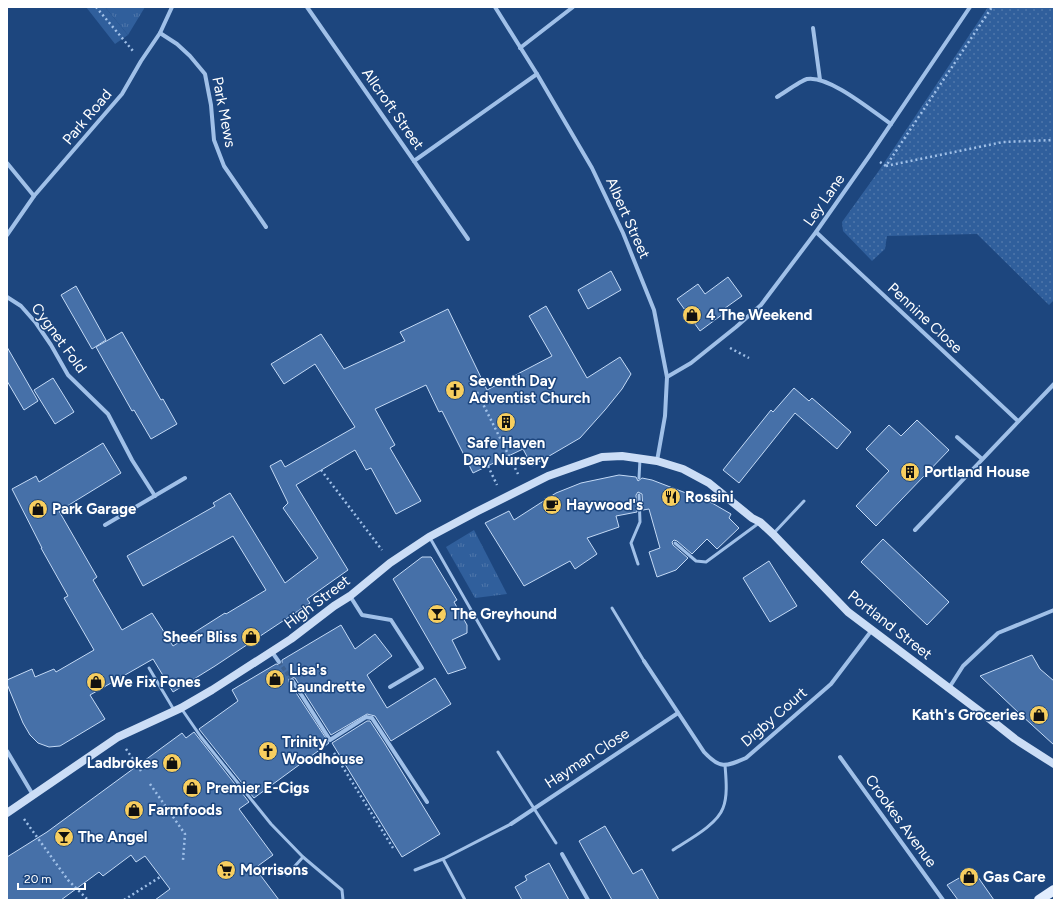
<svg xmlns="http://www.w3.org/2000/svg" width="1061" height="907" viewBox="0 0 1061 907" font-family="Figtree,sans-serif">
  <defs>
    <pattern id="grass-tufts" width="24" height="20" patternUnits="userSpaceOnUse"><rect width="24" height="20" fill="#305f9c"/><path d="M3 7l-1-3M5 7V3M7 7l1-3M15 17l-1-3M17 17v-4M19 17l1-3" fill="none" stroke="#4f77ab"/></pattern>
    <pattern id="park-dots" width="8" height="8" patternUnits="userSpaceOnUse"><rect width="8" height="8" fill="#305f9c"/><path d="M2 2h.1M6 6h.1" fill="none" stroke="#4f77ab" stroke-width="1.8" stroke-linecap="round"/></pattern>
  </defs>
  <rect width="100%" height="100%" fill="#1d467e"/>
  <!-- grass -->
  <g fill="url(#grass-tufts)">
    <polygon points="105,7 145,7 128,35"/>
    <polygon points="474,530 507,594 475,598 446,547"/>
  </g>
  <!-- park -->
  <polygon fill="url(#park-dots)" points="988,7 1054,7 1054,300 1049,305 977,234 887,236 885,249 872,261 843,231 842,222 878,172"/>
  <!-- garden -->
  <polygon fill="#305f9c" points="86,7 105,7 128,35 115,44"/>
  <!-- building -->
  <g fill="#4670a8" stroke="#c4daf6">
    <polygon points="611,271 621,290 588,309 578,290"/>
    <polygon points="728,277 742,296 721,311 723,314 700,331 677,299 698,284 705,294"/>
    <polygon points="76,286 106,340 92,349 61,295"/>
    <polygon points="546,306 587,378 620,357 631,374 622,389 605,410 580,438 532,466 523,449 473,473 442,411 439,412 426,385 375,409 395,445 390,448 421,501 396,514 371,468 366,470 355,450 296,485 348,570 307,599 310,603 215,666 173,692 153,659 90,695 105,719 60,746 49,747 38,743 30,735 23,723 7,684 7,680 32,669 35,677 54,669 56,672 94,650 64,598 68,596 41,548 42,548 12,489 36,476 39,482 103,443 121,473 59,511 97,577 93,580 122,630 152,613 173,646 225,613 226,614 266,590 233,536 143,586 127,556 215,506 213,503 230,493 285,583 318,558 283,508 288,503 270,466 281,460 285,467 355,427 315,364 284,384 271,364 321,334 344,369 405,341 400,332 448,309 487,390 552,356 529,316"/>
    <polygon points="122,332 161,400 163,399 177,424 151,439 134,410 132,411 96,347"/>
    <polygon points="7,347 38,401 24,410 7,381"/>
    <polygon points="53,378 74,412 55,424 34,390"/>
    <polygon points="794,388 809,401 812,398 851,432 837,449 795,413 739,483 723,470 771,410 773,412"/>
    <polygon points="917,420 949,450 876,526 856,506 889,471 866,449 889,425 901,436"/>
    <polygon points="619,475 636,477 638,481 642,478 652,480 712,503 731,514 729,518 739,528 717,549 707,539 692,554 677,541 674,540 672,542 673,545 688,558 676,570 657,577 649,552 660,548 649,509 643,510 642,494 638,492 636,495 637,512 616,516 619,527 587,538 597,554 575,569 570,561 524,586 485,523 509,511 514,520 556,493 581,483"/>
    <polygon points="883,539 949,602 927,625 861,562"/>
    <polygon points="422,557 431,557 457,600 454,602 467,625 467,633 452,640 466,668 448,674 393,579"/>
    <polygon points="769,561 797,606 770,622 743,578"/>
    <polygon points="341,625 355,649 375,634 392,656 367,675 387,708 435,678 451,704 391,741 375,716 367,714 331,735 295,678 290,677 289,679 289,682 329,743 254,798 199,729 238,701 232,690 276,664 281,665 282,663 282,660"/>
    <polygon points="1032,655 1040,669 1054,681 1054,745 1020,714 980,676"/>
    <polygon points="367,721 370,721 385,744 440,834 402,857 332,743"/>
    <polygon points="194,732 249,802 239,809 273,855 255,868 279,900 155,900 170,889 145,856 136,862 131,855 103,876 99,872 61,900 7,900 7,857 47,832 182,733 186,738"/>
    <polygon points="605,826 633,874 642,869 659,900 612,900 579,841"/>
    <polygon points="549,863 569,900 522,900 515,887 527,880 525,876"/>
    <polygon points="973,870 994,900 958,900 947,885"/>
  </g>
  <g fill="none" stroke-linecap="round" stroke-linejoin="round">
    <!-- street-tunnel -->
    <polyline stroke="#3f6291" stroke-width="4" stroke-dasharray="4 2" stroke-linecap="butt" points="279,662 292,680"/>
    <!-- path -->
    <g stroke="#a0c0e8" stroke-width="2.5" stroke-dasharray="2 3" stroke-linecap="butt">
      <polyline points="96,7 133,51"/>
      <polyline points="880,162 886,166 992,7"/>
      <polyline points="886,166 1003,142 1054,140"/>
      <polyline points="730,348 749,358"/>
      <polyline points="477,392 518,474"/>
      <polyline points="488,466 497,485"/>
      <polyline points="321,470 382,550"/>
      <polyline points="126,749 141,771"/>
      <polyline points="334,753 393,848"/>
      <polyline points="150,784 185,834 183,860"/>
      <polyline points="24,819 68,880 88,900"/>
      <polyline points="124,900 160,877"/>
    </g>
    <!-- lane -->
    <g stroke="#a0c0e8" stroke-width="3">
      <polyline points="639,478 640,459"/>
      <polyline points="773,534 804,501"/>
      <polyline points="430,538 499,659"/>
      <polyline points="675,543 696,561 706,562 759,523"/>
      <polyline points="638,564 631,543 640,522 639,495"/>
      <polyline points="612,608 644,661"/>
      <polyline points="149,668 174,710"/>
      <polyline points="181,708 201,737 271,824 303,857 342,890 343,900"/>
      <polyline points="498,752 556,843"/>
      <path d="M673 850C688 840 717 825 723 808 728 796 726 778 725 765"/>
      <polyline points="443,859 465,900"/>
      <polyline points="415,870 443,859 511,824"/>
      <polyline points="287,875 303,857"/>
    </g>
    <!-- street -->
    <g stroke="#a0c0e8" stroke-width="4">
      <polyline points="307,7 414,161 537,74"/>
      <polyline points="495,7 537,74 592,168 623,233 654,310 667,377 665,416 657,461"/>
      <polyline points="813,28 820,80"/>
      <polyline points="160,33 177,44 190,56 205,74 211,105 214,140 224,166 266,227"/>
      <polyline points="520,48 573,7"/>
      <path d="M777 97C784 93 800 81 807 79 829 75 872 111 891 124"/>
      <polyline points="414,161 468,239"/>
      <polyline points="7,163 34,196"/>
      <polyline points="816,232 1018,421"/>
      <polyline points="7,235 34,196 122,94 141,61 160,33 172,7"/>
      <polyline points="7,297 21,306 36,323 51,345 68,375 108,414 132,460 155,496"/>
      <polyline points="667,377 691,363 736,327 761,305 816,232 870,155 970,7"/>
      <polyline points="957,437 982,459"/>
      <polyline points="105,525 185,478"/>
      <polyline points="915,530 1054,384"/>
      <polyline points="350,596 362,615 391,620 422,668 390,687"/>
      <polyline points="272,652 279,662"/>
      <path d="M644 661 704 752C720 769 725 767 746 758L831 684 872 630"/>
      <polyline points="292,680 330,740 366,717 372,718 427,802"/>
      <polyline points="949,688 963,666 998,633 1054,610"/>
      <polyline points="7,751 33,795"/>
      <polyline points="840,757 943,900"/>
      <polyline points="511,824 678,713"/>
      <polyline points="562,854 588,900"/>
    </g>
    <!-- secondary -->
    <polyline stroke="#cbddf6" stroke-width="8" points="7,813 118,737 181,708 212,690 291,639 334,606 350,596 390,563 429,537 476,512 548,476 602,457 622,456 657,461 683,469 709,483 752,518 760,522 773,534 848,612 986,716 1015,739 1054,764"/>
    <!-- primary -->
    <polyline stroke="#e2edfe" stroke-width="10" points="1039,900 1054,890"/>
  </g>
  <!-- icons -->
  <defs>
    <symbol id="shop-disc" viewBox="-11 -11 22 22"><circle r="9.5" fill="#f7ce5f" stroke="#1d467e"/><path d="M-5-2.5h2.3a2.7 3.5 0 0 1 5.4 0H5L5.5 6h-11ZM-1.5-2.5h3a1.5 2.3 0 0 0-3 0Z" fill="#111"/></symbol>
    <symbol id="church-disc" viewBox="-11 -11 22 22"><circle r="9.5" fill="#f7ce5f" stroke="#1d467e"/><path d="M-1.2-6h2.4v3.5h3.3v2.4h-3.3V6h-2.4V-.1h-3.3v-2.4h3.3Z" fill="#111"/></symbol>
    <symbol id="building-disc" viewBox="-11 -11 22 22"><circle r="9.5" fill="#f7ce5f" stroke="#1d467e"/><path d="M-4-6H4V6H1V3H-1V6H-4ZM-2.5-4.3h1.7v1.8h-1.7ZM.8-4.3h1.7v1.8H.8ZM-2.5-1h1.7V.8h-1.7ZM.8-1h1.7V.8H.8Z" fill="#111"/></symbol>
    <symbol id="restaurant-disc" viewBox="-11 -11 22 22"><circle r="9.5" fill="#f7ce5f" stroke="#1d467e"/><path d="M-5-6h1v4h1v-4h1v4h1v-4h1v5L-1.5 .5V6h-2V.5L-5-1ZM5-6V6H3V1.5H1.5Q1.5-4 5-6Z" fill="#111"/></symbol>
    <symbol id="cafe-disc" viewBox="-11 -11 22 22"><circle r="9.5" fill="#f7ce5f" stroke="#1d467e"/><path d="M-5.5-4.5H6V0H3Q3 3.5 0 3.5H-2.5Q-5.5 3.5-5.5 0ZM3-3.2v2h1.7v-2ZM-6 4.5H4V6H-6Z" fill="#111"/></symbol>
    <symbol id="bar-disc" viewBox="-11 -11 22 22"><circle r="9.5" fill="#f7ce5f" stroke="#1d467e"/><path d="M-6-5H6L.8 .8V4.5H3.5V6h-7V4.5H-.8V.8Z" fill="#111"/></symbol>
    <symbol id="supermarket-disc" viewBox="-11 -11 22 22"><circle r="9.5" fill="#f7ce5f" stroke="#1d467e"/><path d="M-6-5.5h2.5l.6 2H6L4.5 2H-2.5L-4.4-4H-6ZM-1.5 3.2a1.3 1.3 0 1 0 .1 0ZM3 3.2a1.3 1.3 0 1 0 .1 0Z" fill="#111"/></symbol>
  </defs>
  <g fill-rule="evenodd">
    <use href="#shop-disc" x="681" y="304" width="22" height="22"/>
    <use href="#church-disc" x="444" y="379" width="22" height="22"/>
    <use href="#building-disc" x="495" y="411" width="22" height="22"/>
    <use href="#building-disc" x="899" y="461" width="22" height="22"/>
    <use href="#restaurant-disc" x="660" y="486" width="22" height="22"/>
    <use href="#cafe-disc" x="541" y="494" width="22" height="22"/>
    <use href="#shop-disc" x="27" y="498" width="22" height="22"/>
    <use href="#bar-disc" x="426" y="603" width="22" height="22"/>
    <use href="#shop-disc" x="240" y="626" width="22" height="22"/>
    <use href="#shop-disc" x="264" y="668" width="22" height="22"/>
    <use href="#shop-disc" x="85" y="671" width="22" height="22"/>
    <use href="#shop-disc" x="1028" y="704" width="22" height="22"/>
    <use href="#church-disc" x="257" y="740" width="22" height="22"/>
    <use href="#shop-disc" x="161" y="752" width="22" height="22"/>
    <use href="#shop-disc" x="181" y="777" width="22" height="22"/>
    <use href="#shop-disc" x="123" y="799" width="22" height="22"/>
    <use href="#bar-disc" x="53" y="826" width="22" height="22"/>
    <use href="#supermarket-disc" x="215" y="859" width="22" height="22"/>
    <use href="#shop-disc" x="958" y="866" width="22" height="22"/>
  </g>
  <g text-anchor="middle" dominant-baseline="central" stroke-width="3" stroke-linejoin="round" paint-order="stroke">
    <!-- street labels -->
    <g font-size="15" fill="#fff" stroke="#1d467e">
      <text transform="translate(393 109) rotate(55)">Allcroft Street</text>
      <text transform="translate(224 112) rotate(79)">Park Mews</text>
      <text transform="translate(87 117) rotate(-50)">Park Road</text>
      <text transform="translate(824 200) rotate(-55)">Ley Lane</text>
      <text transform="translate(628 218) rotate(66)">Albert Street</text>
      <text transform="translate(925 318) rotate(43)">Pennine Close</text>
      <text transform="translate(59 338) rotate(54)">Cygnet Fold</text>
      <text transform="translate(317 602) rotate(-37)">High Street</text>
      <text transform="translate(890 625) rotate(38)">Portland Street</text>
      <text transform="translate(774 717) rotate(-41)">Digby Court</text>
      <text transform="translate(587 758) rotate(-33)">Hayman Close</text>
      <text transform="translate(901 821) rotate(54)">Crookes Avenue</text>
    </g>
    <!-- poi labels -->
    <g font-size="15" font-weight="bold" fill="#fff" stroke="#1d467e" text-anchor="start">
      <text x="706" y="315">4 The Weekend</text>
      <text x="469" y="381">Seventh Day<tspan x="469" dy="17">Adventist Church</tspan></text>
      <text x="506" y="443" text-anchor="middle">Safe Haven<tspan x="506" dy="17">Day Nursery</tspan></text>
      <text x="924" y="472">Portland House</text>
      <text x="685" y="497">Rossini</text>
      <text x="566" y="505">Haywood's</text>
      <text x="52" y="509">Park Garage</text>
      <text x="451" y="614">The Greyhound</text>
      <text x="237" y="637" text-anchor="end">Sheer Bliss</text>
      <text x="289" y="670">Lisa's<tspan x="289" dy="17">Laundrette</tspan></text>
      <text x="110" y="682">We Fix Fones</text>
      <text x="1025" y="715" text-anchor="end">Kath's Groceries</text>
      <text x="282" y="742">Trinity<tspan x="282" dy="17">Woodhouse</tspan></text>
      <text x="158" y="763" text-anchor="end">Ladbrokes</text>
      <text x="206" y="788">Premier E-Cigs</text>
      <text x="148" y="810">Farmfoods</text>
      <text x="78" y="837">The Angel</text>
      <text x="240" y="870">Morrisons</text>
      <text x="983" y="877">Gas Care</text>
    </g>
  </g>
  <!-- border -->
  <rect width="1061" height="907" fill="none" stroke="#ffffff" stroke-width="16"/>
  <!-- scale -->
  <path d="M18 883v6h67v-6" fill="none" stroke="#ffffff" stroke-width="2"/>
  <text x="24" y="883" font-size="12" fill="#ffffff" stroke="#1d467e" stroke-width="3" paint-order="stroke">20 m</text>
</svg>
